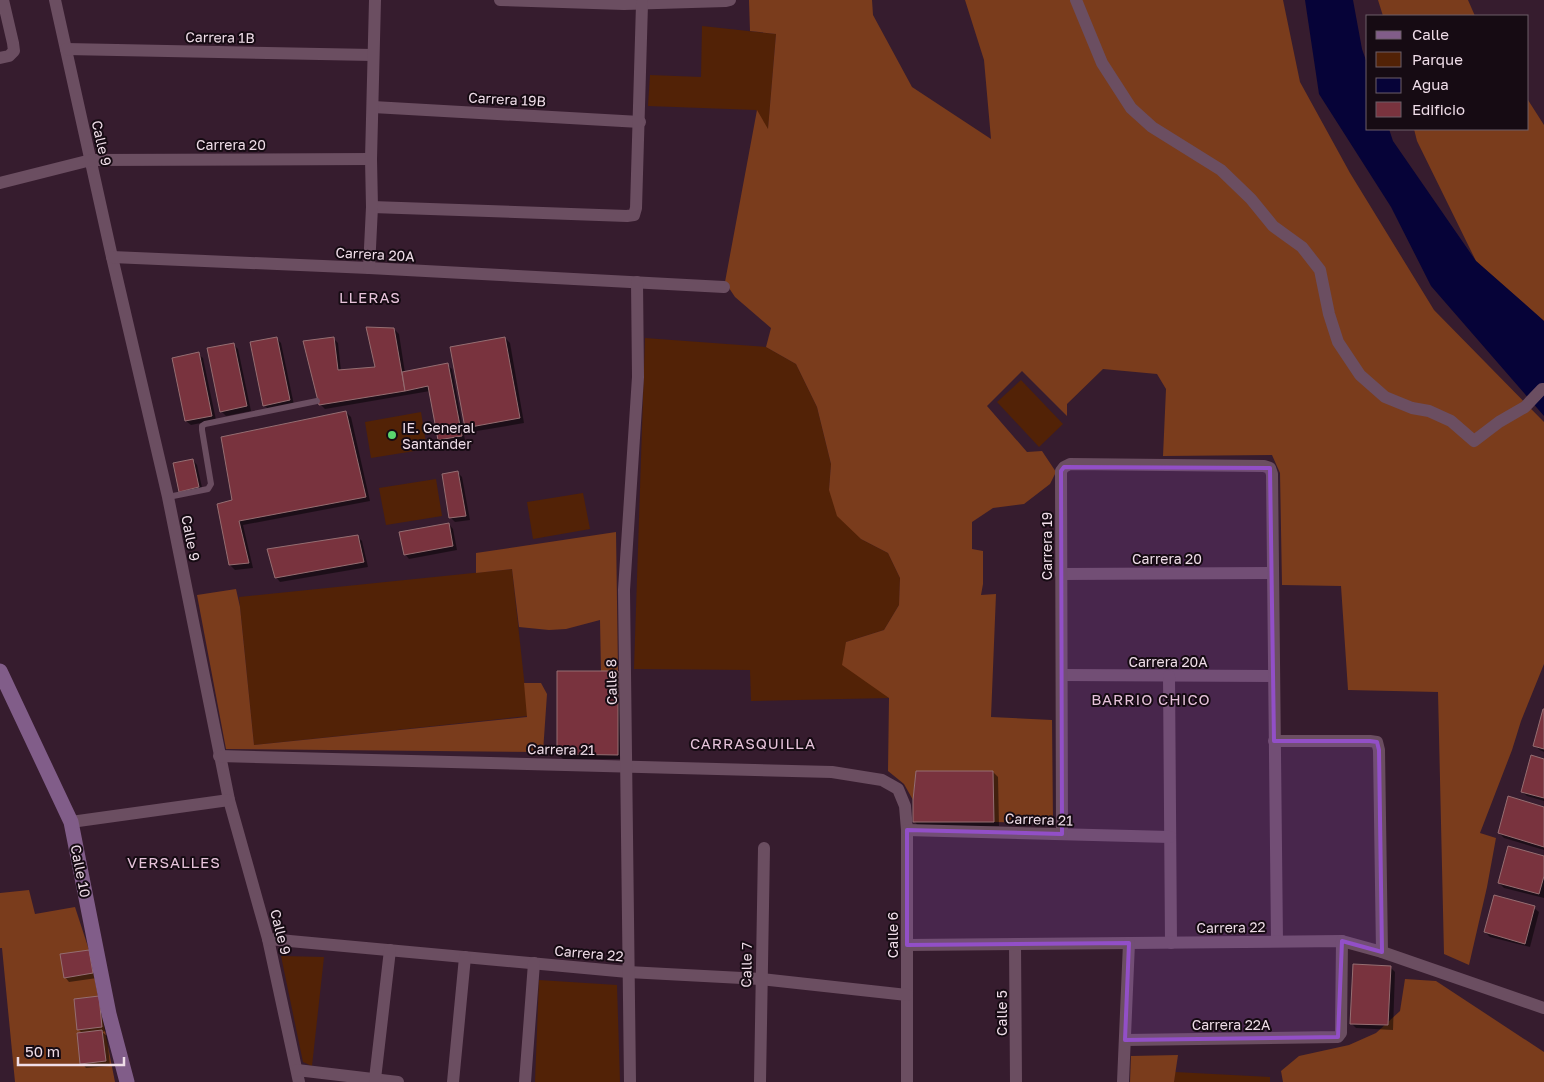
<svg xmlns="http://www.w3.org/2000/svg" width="1544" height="1082" viewBox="0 0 1544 1082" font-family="'Golos Text',sans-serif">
  <rect width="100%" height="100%" fill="#361c2e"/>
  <!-- green -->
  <g fill="#522206">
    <polygon points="702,26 776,34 768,130 756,110 648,106 650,75 701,77"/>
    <polygon points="645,338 766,347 796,364 817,407 831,464 829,490 861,539 888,553 900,578 899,605 884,630 846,642 889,698 751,701 750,670 634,669"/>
    <polygon points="1021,380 1063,424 1039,447 997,402"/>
    <polygon points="421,412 427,449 371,458 365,422"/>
    <polygon points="436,479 442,516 386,525 379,488"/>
    <polygon points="583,493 590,529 533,539 527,502"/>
    <polygon points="512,569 528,716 254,745 239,597"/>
    <polygon points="281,956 324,957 312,1066 303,1062"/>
    <polygon points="539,980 617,985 620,1082 535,1082"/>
    <polygon points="1175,1072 1270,1077 1270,1082 1174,1082"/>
  </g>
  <!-- forest -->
  <g fill="#7a3c1c">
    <polygon points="749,0 872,0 873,15 912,87 991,139 984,60 965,0 1283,0 1300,82 1350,173 1434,310 1544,422 1544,664 1521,721 1512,750 1480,833 1496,838 1487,887 1469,965 1444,954 1438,692 1348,690 1341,586 1282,585 1280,473 1272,455 1163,456 1166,389 1157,374 1103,369 1067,404 1067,416 1022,371 987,406 1027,452 1042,451 1056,472 1050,484 1024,504 993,508 972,522 972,549 983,551 983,584 981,595 996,594 991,717 1052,720 1053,823 994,822 993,771 916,771 913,800 904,784 888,771 889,698 842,665 846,642 884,630 899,605 900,578 888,553 861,539 837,516 829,490 831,464 817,407 796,364 766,347 771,328 735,297 725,282 757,110 768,129 776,34 750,31"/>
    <polygon points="1378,0 1468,0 1475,16 1383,16"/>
    <polygon points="1528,100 1544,125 1544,321 1476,261 1417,141 1414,129 1528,129"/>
    <polygon points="616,532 618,671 601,671 600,620 566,629 549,630 519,627 512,569 476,573 476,553"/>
    <polygon points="236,589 240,607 254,745 527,717 524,683 541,683 547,694 543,752 226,749 197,595"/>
    <polygon points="29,890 35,914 75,907 89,950 115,1082 15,1082 2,948 0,948 0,893"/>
    <polygon points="1405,979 1436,981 1544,1052 1544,1082 1283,1082 1281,1071 1299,1056 1349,1045 1376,1033 1400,1011"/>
    <polygon points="1178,1055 1174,1082 1130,1082 1131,1056"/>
  </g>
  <!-- water -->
  <polygon fill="#060338" points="1305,0 1353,0 1362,49 1368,66 1368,129 1389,129 1393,141 1476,261 1544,321 1544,416 1431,286 1391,207 1319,94"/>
  <!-- shadow -->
  <g fill="#0007">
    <polygon points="394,329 399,334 405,373 447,365 452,369 465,440 444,444 439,440 430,391 325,409 320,404 333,338 338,343 341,371 376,368"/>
    <polygon points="276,338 281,343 294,405 269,410 264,405"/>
    <polygon points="505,338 510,343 524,423 471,432 466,428"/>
    <polygon points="233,344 238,349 251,411 226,416 221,411"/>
    <polygon points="198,354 203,358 216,420 191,425 186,421"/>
    <polygon points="346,412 351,417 370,501 243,525 253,568 235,570 230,565 234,501"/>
    <polygon points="193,460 197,465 203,492 185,496"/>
    <polygon points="457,472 462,477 470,520 455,522 451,518"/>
    <polygon points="449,524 453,529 457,550 409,559 405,554"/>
    <polygon points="357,536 362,541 368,567 280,582 276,577"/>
    <polygon points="618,673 622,677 622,759 563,759 558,754"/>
    <polygon points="1544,711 1544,752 1540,750 1535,746"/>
    <polygon points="1544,760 1544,801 1527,796 1522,792"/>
    <polygon points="993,772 998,777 999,826 919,827 915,822"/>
    <polygon points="1544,808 1544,850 1504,838 1499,833"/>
    <polygon points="1544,857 1544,898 1504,888 1499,883"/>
    <polygon points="1534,908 1539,912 1530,947 1490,937 1485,932"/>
    <polygon points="93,956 97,978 69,982 65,977"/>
    <polygon points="1390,967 1395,972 1393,1030 1356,1028 1351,1023"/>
    <polygon points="98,997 106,1031 102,1032 107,1036 110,1066 86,1068 82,1063 83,1034 78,1029"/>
  </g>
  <!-- building -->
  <g fill="#79333e" stroke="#956e72">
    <polygon points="366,327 394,328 405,391 319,405 303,341 334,337 338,370 375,367"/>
    <polygon points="277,337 290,400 263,406 250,342"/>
    <polygon points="505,337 520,418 465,428 450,347"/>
    <polygon points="234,343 247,406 220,412 207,348"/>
    <polygon points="199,352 212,416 185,421 172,358"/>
    <polygon points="448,363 462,436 438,440 428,386 405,391 402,372"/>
    <polygon points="346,411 366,497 239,521 249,563 229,565 217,504 232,500 221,437"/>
    <polygon points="193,459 199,487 179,492 173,463"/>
    <polygon points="458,471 466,516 449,518 442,474"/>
    <polygon points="449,523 453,546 404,555 399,532"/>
    <polygon points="358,535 364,562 275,578 267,549"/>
    <polygon points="557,671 618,671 618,755 557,754"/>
    <polygon points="1543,709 1544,709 1544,749 1533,746"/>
    <polygon points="1531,755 1544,759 1544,798 1521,792"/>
    <polygon points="916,771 993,771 994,822 913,822 913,800"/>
    <polygon points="1508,796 1544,807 1544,847 1498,833"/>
    <polygon points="1508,846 1544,856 1544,876 1539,894 1498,883"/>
    <polygon points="1494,895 1535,906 1525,944 1484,932"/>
    <polygon points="89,950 93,973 64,978 60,954"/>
    <polygon points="1353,964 1391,966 1388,1025 1350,1024"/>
    <polygon points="99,996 102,1027 77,1030 74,999"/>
    <polygon points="102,1030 106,1061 80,1064 77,1033"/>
  </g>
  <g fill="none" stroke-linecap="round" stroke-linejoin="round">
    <!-- lane -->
    <polyline stroke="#6b4e61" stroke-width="6" points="168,497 208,489 211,484 202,430 202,426 205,424 317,401"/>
    <!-- street -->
    <g stroke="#6b4e61" stroke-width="12">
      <polyline points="55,0 112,257 168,497 229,800 268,939 299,1082"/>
      <polyline points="500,0 624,4 726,1 730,0"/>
      <polyline points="1076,0 1102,63 1131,108 1152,127 1221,170 1251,199 1273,226 1302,247 1320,270 1329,314 1338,342 1360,375 1385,397 1412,408 1429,411 1451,421 1474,441 1499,422 1525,407 1542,389 1544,389"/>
      <polyline points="66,49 373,55"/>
      <polyline points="0,58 9,56 14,51 13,43 3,0"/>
      <polyline points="373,107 640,122"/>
      <polyline points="0,183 91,160 371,159"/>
      <polyline points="372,207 627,216 634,215 636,208 642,4"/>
      <polyline points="112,257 369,268 724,287"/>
      <polyline points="369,268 372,207 371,159 375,0"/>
      <polyline points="1061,574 1273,573"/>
      <polyline points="1062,675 1274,676"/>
      <polyline points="1169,676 1171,943"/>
      <polyline points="1274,741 1370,741 1377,742 1379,750 1382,952"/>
      <polyline points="219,756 832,772 882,780 898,789 905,806 907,830 907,1082"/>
      <polyline points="71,822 229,800"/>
      <polyline points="907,830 1170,837"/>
      <polyline points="1062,834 1061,471 1064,467 1070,464 1264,466 1270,468 1272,474 1277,941"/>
      <polyline points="268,939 628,972 761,979 907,995"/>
      <polyline points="1015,944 1016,1082"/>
      <polyline points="907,945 1342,941 1382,952 1544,1008"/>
      <polyline points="1125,1040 1338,1037 1341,1033 1342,941"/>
      <polyline points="297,1070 398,1082"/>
      <polyline points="375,1079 390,950"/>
      <polyline points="453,1082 465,957"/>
      <polyline points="525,1082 534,963"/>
      <polyline points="630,1082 624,590 638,377 637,282"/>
      <polyline points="760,1082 764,848"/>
      <polyline points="1123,1082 1129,943"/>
    </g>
    <!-- secondary -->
    <polyline stroke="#815d89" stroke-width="15" points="0,671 71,822 109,1014 127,1082"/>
  </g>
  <!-- marked area -->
  <path fill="#924fc7" fill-opacity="0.2" stroke="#924fc7" stroke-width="4" stroke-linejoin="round" d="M1064 467 1270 468 1274 741H1370L1377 742 1379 750 1382 952 1342 941 1338 1037 1125 1040 1129 943 907 945V830L1062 834 1061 471Z"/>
  <!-- markers -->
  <circle fill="#5ad56e" stroke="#160b13" stroke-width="2" cx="392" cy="435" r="5"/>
  <g text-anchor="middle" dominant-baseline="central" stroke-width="4" stroke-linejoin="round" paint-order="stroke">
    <!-- street labels -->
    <g font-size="14" fill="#efdde8" stroke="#160b13">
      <text transform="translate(220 37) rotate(1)">Carrera 1B</text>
      <text transform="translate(507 99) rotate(3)">Carrera 19B</text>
      <text transform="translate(102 143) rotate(77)">Calle 9</text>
      <text x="231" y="144">Carrera 20</text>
      <text transform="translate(375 254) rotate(3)">Carrera 20A</text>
      <text transform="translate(191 538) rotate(79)">Calle 9</text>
      <text transform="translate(1046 546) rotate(-90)">Carrera 19</text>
      <text x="1167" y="558">Carrera 20</text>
      <text x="1168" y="661">Carrera 20A</text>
      <text transform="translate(611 682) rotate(-91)">Calle 8</text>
      <text transform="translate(561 749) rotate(1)">Carrera 21</text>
      <text transform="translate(1039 819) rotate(2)">Carrera 21</text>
      <text transform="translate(81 871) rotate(79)">Calle 10</text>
      <text transform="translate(1231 927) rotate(-1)">Carrera 22</text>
      <text transform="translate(281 932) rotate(76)">Calle 9</text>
      <text transform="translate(892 935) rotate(-90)">Calle 6</text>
      <text transform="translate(589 953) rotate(5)">Carrera 22</text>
      <text transform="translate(746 965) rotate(-89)">Calle 7</text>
      <text transform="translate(1001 1013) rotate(-90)">Calle 5</text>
      <text x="1231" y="1024">Carrera 22A</text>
    </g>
    <!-- poi labels -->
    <g font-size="14" fill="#efdde8" stroke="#160b13" text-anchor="start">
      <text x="402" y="427">IE. General<tspan x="402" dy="16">Santander</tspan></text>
    </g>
    <!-- neighbourhood labels -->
    <g font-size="15" letter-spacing="1" fill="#e6c3da" stroke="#160b13">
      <text x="370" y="297">LLERAS</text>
      <text x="1151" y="699">BARRIO CHICO</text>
      <text x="753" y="743">CARRASQUILLA</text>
      <text x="174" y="862">VERSALLES</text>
    </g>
  </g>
  <!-- legend -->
  <rect x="1366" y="15" width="162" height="115" fill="#160b13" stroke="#6d5f68"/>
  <rect x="1376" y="31" width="25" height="8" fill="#815d89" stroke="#6d5f68"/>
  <text x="1412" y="40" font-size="15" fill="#efdde8">Calle</text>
  <rect x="1376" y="52" width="25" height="15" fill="#522206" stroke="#6d5f68"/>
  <text x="1412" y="65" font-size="15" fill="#efdde8">Parque</text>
  <rect x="1376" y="78" width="25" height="15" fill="#060338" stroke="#6d5f68"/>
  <text x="1412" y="90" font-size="15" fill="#efdde8">Agua</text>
  <rect x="1376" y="102" width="25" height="15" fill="#79333e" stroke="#6d5f68"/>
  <text x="1412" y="115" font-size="15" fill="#efdde8">Edificio</text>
  <!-- scale -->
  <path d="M18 1057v8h106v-8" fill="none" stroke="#efdde8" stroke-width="2.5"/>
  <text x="25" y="1057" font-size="15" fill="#efdde8" stroke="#160b13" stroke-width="4" paint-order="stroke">50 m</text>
</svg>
